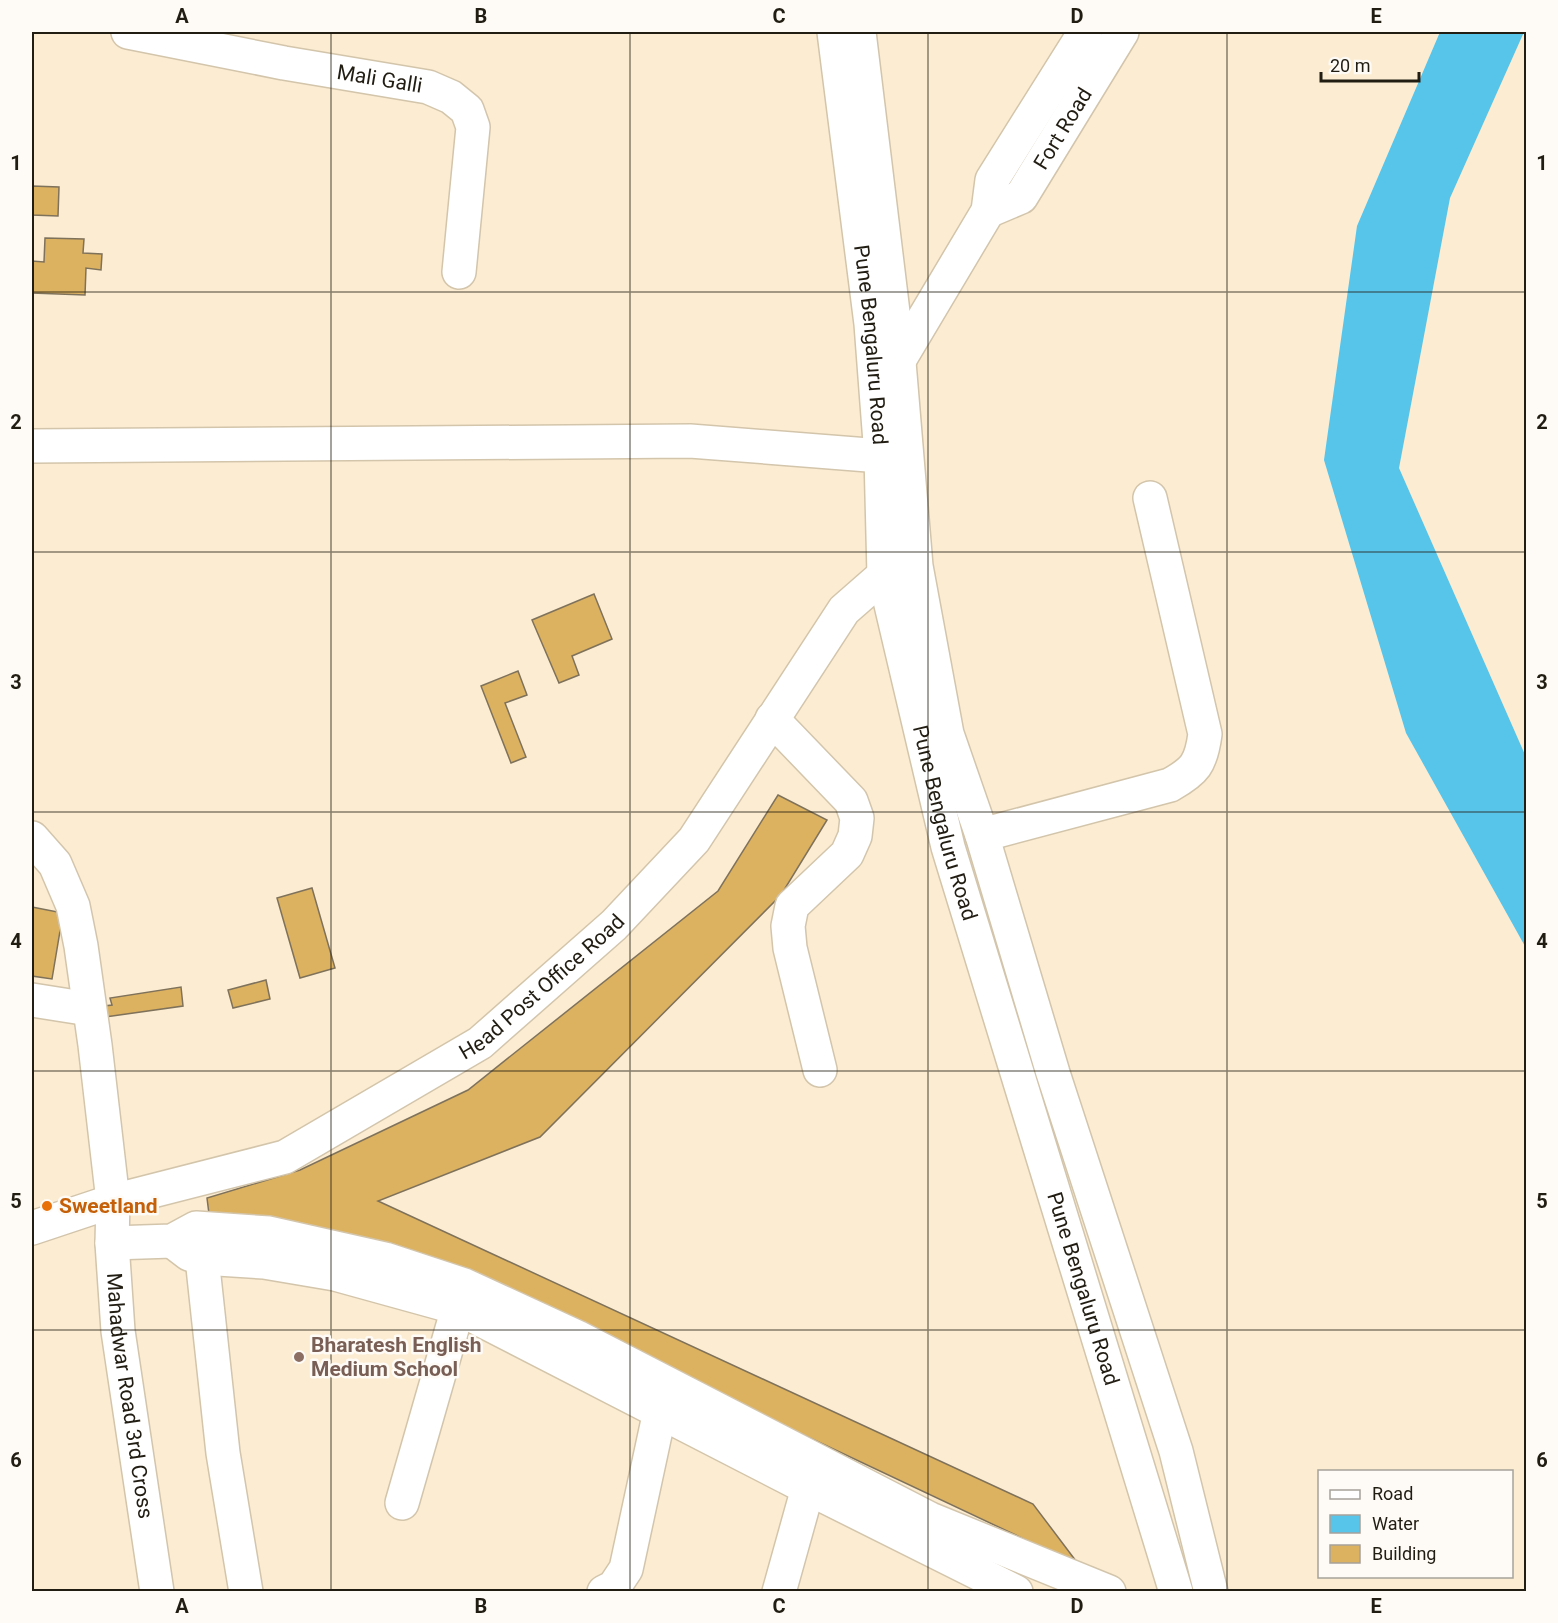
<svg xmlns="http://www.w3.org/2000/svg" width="1558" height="1623" viewBox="0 0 1558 1623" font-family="Roboto,sans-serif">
  <rect width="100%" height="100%" fill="#fbecd2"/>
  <!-- water -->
  <polygon fill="#57c4ea" points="1440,32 1524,32 1450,198 1399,468 1526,757 1526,948 1406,733 1324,460 1357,226"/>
  <!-- building -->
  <g fill="#dcb15f" stroke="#7f725b" stroke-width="1.5">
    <polygon points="32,186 59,187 58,216 32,215"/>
    <polygon points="45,238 84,239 83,253 102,254 101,270 86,268 85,295 32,293 32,261 44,262"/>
    <polygon points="594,594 612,639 572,656 579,675 559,683 532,620"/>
    <polygon points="518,671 527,695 505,703 526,757 511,763 481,686"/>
    <polygon points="778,795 827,820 781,895 540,1137 378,1201 1033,1504 1079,1565 522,1302 210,1222 207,1198 300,1170 468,1090 718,891"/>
    <polygon points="312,888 335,968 300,978 277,898"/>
    <polygon points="32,907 63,913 52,979 32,976"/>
    <polygon points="266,980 270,999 233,1008 228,990"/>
    <polygon points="181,987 183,1006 98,1018 96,1007 112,1005 110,998"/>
  </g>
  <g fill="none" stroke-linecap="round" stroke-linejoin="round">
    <defs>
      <g id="minor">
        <path id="s1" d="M128 32 284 63 428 87 451 97 467 110 473 127 459 272"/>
        <polyline points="32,446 690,441 881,456"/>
        <polyline points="772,719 851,801 857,818 855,836 847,854 792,906 788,926 790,948 820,1070"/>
        <path d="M982 835 1170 785C1195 771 1201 764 1205 734L1150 498"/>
        <path id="s2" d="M32 838 55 864 73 906 81 946 95 1045 113 1201 112 1243 118 1331 157 1592"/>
        <polyline points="32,1000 89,1009"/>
        <polyline points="172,1241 189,1254 202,1258 264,1262 335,1274 458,1308 808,1488 1016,1592"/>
        <polyline points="112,1243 172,1241 196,1228 269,1233 385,1259 464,1285 577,1337 930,1519 1109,1592"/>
        <polyline points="202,1258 223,1453 246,1592"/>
        <polyline points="402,1503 458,1308"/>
        <polyline points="604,1592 614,1587 626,1569 660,1411"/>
        <polyline points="779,1592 808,1488"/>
      </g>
      <g id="major">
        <path id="s3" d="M834 32 871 324 881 456 884 575 948 847 1176 1592"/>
        <polyline points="859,32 899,362 916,566 947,734 982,835 1053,1073 1176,1451 1211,1592"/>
        <path id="s4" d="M988 211 1021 197 1122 32"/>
        <polyline points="895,367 988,211 992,180 1085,32"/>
        <path id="s5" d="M32 1228 113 1201 285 1157 480 1043 614 925 694 840 844 610 884 575 903 569"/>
      </g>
    </defs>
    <!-- minor casing -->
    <use href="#minor" stroke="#d3c5ab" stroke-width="36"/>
    <!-- major casing -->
    <use href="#major" stroke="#d3c5ab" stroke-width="36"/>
    <!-- minor -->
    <use href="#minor" stroke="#fff" stroke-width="33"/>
    <!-- major -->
    <use href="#major" stroke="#fff" stroke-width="33"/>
  </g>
  <!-- grid -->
  <path fill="none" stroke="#221d13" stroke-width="1.5" stroke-opacity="0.55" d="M331 32V1592M630 32V1592M928 32V1592M1227 32V1592M32 292H1526M32 552H1526M32 812H1526M32 1071H1526M32 1330H1526"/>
  <!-- markers -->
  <circle fill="#e8710a" stroke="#fefbf6" stroke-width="2" cx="47" cy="1206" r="6"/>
  <circle fill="#8d6e63" stroke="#fefbf6" stroke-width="2" cx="299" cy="1357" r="6"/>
  <g text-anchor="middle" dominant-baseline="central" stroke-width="5" stroke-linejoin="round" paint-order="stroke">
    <!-- street labels -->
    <g font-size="21" fill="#221d13" stroke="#fefbf6">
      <text stroke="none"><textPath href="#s1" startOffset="256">Mali Galli</textPath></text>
      <text stroke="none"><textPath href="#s4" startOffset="116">Fort Road</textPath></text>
      <text stroke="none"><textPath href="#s3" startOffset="315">Pune Bengaluru Road</textPath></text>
      <text stroke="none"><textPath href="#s3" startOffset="801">Pune Bengaluru Road</textPath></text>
      <text stroke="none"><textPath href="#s5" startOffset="572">Head Post Office Road</textPath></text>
      <text stroke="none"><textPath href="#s3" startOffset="1287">Pune Bengaluru Road</textPath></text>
      <text stroke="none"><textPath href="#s2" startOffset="574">Mahadwar Road 3rd Cross</textPath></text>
    </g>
    <!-- food labels -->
    <g font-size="21" font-weight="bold" fill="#c56008" stroke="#fefbf6" text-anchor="start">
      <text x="59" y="1206">Sweetland</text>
    </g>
    <!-- education labels -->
    <g font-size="21" font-weight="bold" fill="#785e54" stroke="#fefbf6" text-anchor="start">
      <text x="311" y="1345">Bharatesh English<tspan x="311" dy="24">Medium School</tspan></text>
    </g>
  </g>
  <!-- border -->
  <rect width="1558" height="1623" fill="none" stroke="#fefbf6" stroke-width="66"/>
  <!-- legend -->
  <rect x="1318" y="1470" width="195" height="108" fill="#fefbf6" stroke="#a6a29b" stroke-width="1.5"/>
  <rect x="1330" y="1490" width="30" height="9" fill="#ffffff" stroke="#a6a29b" stroke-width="1.5"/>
  <text x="1372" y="1500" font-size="18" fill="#221d13">Road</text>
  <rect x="1330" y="1515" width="30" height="18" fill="#57c4ea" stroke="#a6a29b" stroke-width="1.5"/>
  <text x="1372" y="1530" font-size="18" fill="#221d13">Water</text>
  <rect x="1330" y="1545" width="30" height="18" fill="#dcb15f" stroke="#a6a29b" stroke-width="1.5"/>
  <text x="1372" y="1560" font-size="18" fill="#221d13">Building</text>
  <!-- scale -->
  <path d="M1321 72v9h98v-9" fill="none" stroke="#221d13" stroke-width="3"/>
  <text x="1330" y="72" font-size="18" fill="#221d13" stroke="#fefbf6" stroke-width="4.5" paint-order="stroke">20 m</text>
  <rect x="33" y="33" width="1492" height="1557" fill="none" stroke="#221d13" stroke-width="2"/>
  <g font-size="20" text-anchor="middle" font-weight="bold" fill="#221d13">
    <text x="182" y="23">A</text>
    <text x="481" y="23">B</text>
    <text x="779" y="23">C</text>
    <text x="1077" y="23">D</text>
    <text x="1376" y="23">E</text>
    <text x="16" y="170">1</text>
    <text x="1542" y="170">1</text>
    <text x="16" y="429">2</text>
    <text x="1542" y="429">2</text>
    <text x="16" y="689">3</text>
    <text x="1542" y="689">3</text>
    <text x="16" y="948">4</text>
    <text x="1542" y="948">4</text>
    <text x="16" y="1208">5</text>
    <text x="1542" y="1208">5</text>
    <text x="16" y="1467">6</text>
    <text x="1542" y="1467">6</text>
    <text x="182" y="1613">A</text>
    <text x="481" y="1613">B</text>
    <text x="779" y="1613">C</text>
    <text x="1077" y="1613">D</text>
    <text x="1376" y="1613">E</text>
  </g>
</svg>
